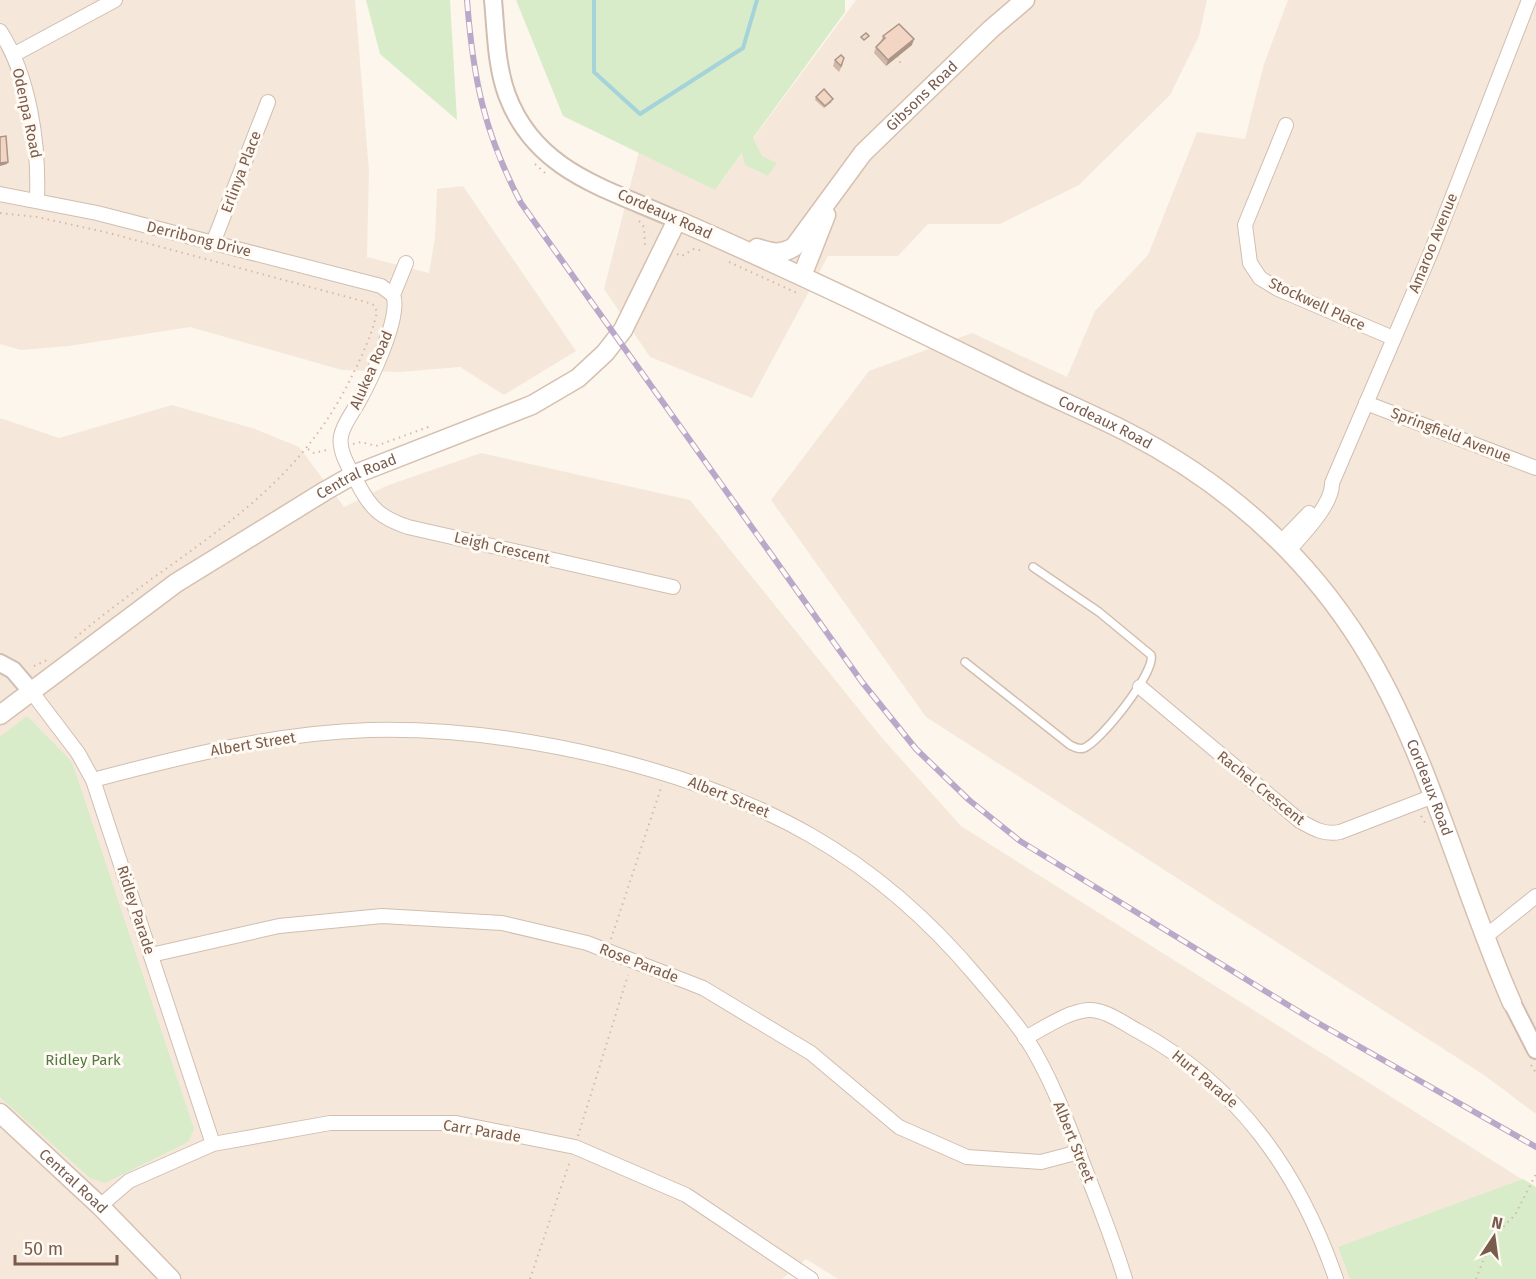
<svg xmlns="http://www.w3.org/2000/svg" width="1536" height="1279" viewBox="0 0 1536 1279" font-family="'Fira Sans',sans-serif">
  <rect width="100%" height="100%" fill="#fdf6ec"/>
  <!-- residential -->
  <g fill="#f5e8da">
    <polygon points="0,0 355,0 369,171 367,257 429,273 435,238 437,189 463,186 576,351 504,395 460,367 399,372 342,370 190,327 69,346 21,350 0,344"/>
    <polygon points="856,0 1207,0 1199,36 1170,95 1079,185 1000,224 928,224 898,256 828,256 752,398 650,357 604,289 640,147 715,190"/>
    <polygon points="1288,0 1536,0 1536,1114 1484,1075 926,717 771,500 869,371 972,333 1067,377 1095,311 1148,255 1197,132 1245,139 1264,64"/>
    <polygon points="172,405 255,429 299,447 344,507 386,486 481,453 690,500 882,738 961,826 1536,1188 1536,1279 838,1279 806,1259 782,1279 0,1279 0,418 59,438"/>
  </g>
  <!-- green -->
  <g fill="#d8ecc9">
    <polygon points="366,0 450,0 457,120 380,54"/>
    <polygon points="516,0 845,0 845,12 753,138 762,156 777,163 768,176 745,165 742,153 715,190 563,116"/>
    <polygon points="27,716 72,762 194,1129 188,1142 105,1183 90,1178 0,1097 0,737"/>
    <polygon points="1523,1179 1536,1187 1536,1279 1350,1279 1338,1247"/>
  </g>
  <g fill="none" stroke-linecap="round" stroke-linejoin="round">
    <!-- stream -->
    <polyline stroke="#a5d3da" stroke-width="4" points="594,0 594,72 640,114 743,48 757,0"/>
    <defs>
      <path id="service" d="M965 662 1070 745C1074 747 1079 750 1084 748 1100 742 1156 672 1151 655L1099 612 1033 567"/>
      <g id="minor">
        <path d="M0 31C30 77 39 145 37 199"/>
        <polyline points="15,54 115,0"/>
        <polyline points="1286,125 1245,225 1250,263 1260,278 1278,289 1393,338"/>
        <polyline points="0,194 97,213 381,286 393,295"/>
        <polyline points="213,243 268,102"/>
        <path d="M406 263 393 295C402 316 369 383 358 403 352 413 343 425 341 436 338 452 351 471 358 484 371 509 381 518 408 527L673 587"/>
        <polyline points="1366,403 1536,468"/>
        <polyline points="1281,542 1309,513"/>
        <path d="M1289 550C1303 534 1333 504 1332 483L1431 252 1529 0"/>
        <path d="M1140 687 1300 821C1314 829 1324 835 1340 832L1431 797"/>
        <polyline points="31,691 78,753 93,780 213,1144"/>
        <path d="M93 780C184 756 275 733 369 730 449 728 530 739 608 758 761 796 874 854 977 977 993 996 1011 1016 1026 1038 1052 1078 1068 1124 1085 1169 1099 1205 1114 1242 1125 1279"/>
        <polyline points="1485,937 1536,896"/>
        <polyline points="151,955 279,926 382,916 502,923 587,943 703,988 811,1053 899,1127 967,1157 1041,1162 1079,1152"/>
        <path d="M1025 1038C1045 1028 1066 1012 1088 1010 1105 1009 1123 1023 1138 1031 1239 1086 1299 1172 1336 1279"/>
        <polyline points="100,1206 129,1181 213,1144 330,1123 456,1123 575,1147 686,1195 811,1279"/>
      </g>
      <g id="tertiary">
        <path d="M493 0C496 31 496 65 507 95 536 173 609 189 677 220"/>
        <polyline points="0,663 13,670 31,691"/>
        <polyline points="1512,1003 1536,1050"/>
      </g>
      <g id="secondary">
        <path id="s1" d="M757 248C772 253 781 255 794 247L863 153 991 29 1025 0"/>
        <polyline points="802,276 826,215"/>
        <path id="s2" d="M0 715 176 583 325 491 353 475 532 405 578 378 605 353 623 330 677 220C789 269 898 321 1007 375 1046 395 1088 412 1127 432 1224 482 1304 552 1362 645 1428 751 1461 888 1512 1003"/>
        <path id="s3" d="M0 1113 100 1206 171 1279"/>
      </g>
    </defs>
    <!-- service casing -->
    <use href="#service" stroke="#d1beb0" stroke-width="10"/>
    <!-- minor casing -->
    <use href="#minor" stroke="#d1beb0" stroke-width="16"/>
    <!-- tertiary casing -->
    <use href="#tertiary" stroke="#d1beb0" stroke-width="20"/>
    <!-- secondary casing -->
    <use href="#secondary" stroke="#d6c0b0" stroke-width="21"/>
    <!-- path -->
    <g stroke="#d9b8a5" stroke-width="2" stroke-dasharray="1.5 4.5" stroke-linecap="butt">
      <polyline points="897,56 902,66"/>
      <polyline points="535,164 546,174"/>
      <path d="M0 213 37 217 109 233 366 302 374 305 377 312C372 335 361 358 350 380 287 506 177 551 75 638"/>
      <polyline points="639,221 644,227 645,247"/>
      <polyline points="677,254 682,256 694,249 704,251"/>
      <polyline points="729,262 797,293"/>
      <polyline points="353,444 361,442 376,446 431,426"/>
      <polyline points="308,449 314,453 327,450"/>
      <polyline points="34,666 47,660"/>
      <polyline points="1421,816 1427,826"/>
      <polyline points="611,939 662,785"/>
      <polyline points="1531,1065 1536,1073"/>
      <polyline points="578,1136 628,975"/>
      <polyline points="530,1279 570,1161"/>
      <polyline points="1476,1279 1492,1238 1515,1215 1536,1174"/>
    </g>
    <!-- service -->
    <use href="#service" stroke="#fff" stroke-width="7"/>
    <!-- minor -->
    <use href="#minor" stroke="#fff" stroke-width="14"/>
    <!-- tertiary -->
    <use href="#tertiary" stroke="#fff" stroke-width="16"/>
    <!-- secondary -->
    <use href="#secondary" stroke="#fff" stroke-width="18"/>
    <defs>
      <path id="rail" d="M467 0C473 78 484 133 521 203L862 682 916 749 969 800 1020 841 1311 1019 1536 1147"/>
    </defs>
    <!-- rail casing -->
    <use href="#rail" stroke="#b9a8c9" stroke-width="6"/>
    <!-- rail -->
    <use href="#rail" stroke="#fffaf3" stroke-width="4" stroke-dasharray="11" stroke-linecap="butt"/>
  </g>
  <!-- wall -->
  <g fill="#d1b7a8">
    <polygon points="883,36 912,45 886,66 874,53 876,47 881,41"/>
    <polygon points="835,60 843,64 839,72 833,66"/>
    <polygon points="816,97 832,102 824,108 815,100"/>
  </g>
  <!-- shaded-wall -->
  <g fill="#aa9588">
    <polygon points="914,39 912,45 886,66 888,60"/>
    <polygon points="8,162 7,164 0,166 0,163"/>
  </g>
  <!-- building -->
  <g fill="#f3d5c3" stroke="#aa9588" stroke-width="1.5">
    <polygon points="899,24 914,39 888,60 876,47 885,38 883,36"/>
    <polygon points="866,33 869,36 864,40 861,37"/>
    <polygon points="841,55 844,58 841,66 835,60"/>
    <polygon points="824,89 833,99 825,106 816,97"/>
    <polygon points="6,136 8,162 0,163 0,137"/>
  </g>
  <g text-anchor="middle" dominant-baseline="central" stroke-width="6" stroke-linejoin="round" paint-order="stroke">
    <!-- street labels -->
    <g font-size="15" fill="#7a5c4d" stroke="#fffaf3">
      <text stroke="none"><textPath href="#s1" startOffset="237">Gibsons Road</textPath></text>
      <text transform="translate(27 113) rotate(78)">Odenpa Road</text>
      <text transform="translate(241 172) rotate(-69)">Erlinya Place</text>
      <text transform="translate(665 214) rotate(24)">Cordeaux Road</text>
      <text transform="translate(199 239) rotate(14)">Derribong Drive</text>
      <text transform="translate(1433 243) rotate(-68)">Amaroo Avenue</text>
      <text transform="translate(1317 304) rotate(25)">Stockwell Place</text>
      <text transform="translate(371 370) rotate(-66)">Alukea Road</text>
      <text stroke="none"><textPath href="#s2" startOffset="1335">Cordeaux Road</textPath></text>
      <text transform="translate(1451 435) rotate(21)">Springfield Avenue</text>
      <text stroke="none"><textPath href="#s2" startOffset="430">Central Road</textPath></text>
      <text transform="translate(502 548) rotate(13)">Leigh Crescent</text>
      <text transform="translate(253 744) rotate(-9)">Albert Street</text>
      <text transform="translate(1261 788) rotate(39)">Rachel Crescent</text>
      <text stroke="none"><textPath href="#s2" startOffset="1838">Cordeaux Road</textPath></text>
      <text transform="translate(729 797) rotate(22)">Albert Street</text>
      <text transform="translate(136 910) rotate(72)">Ridley Parade</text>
      <text transform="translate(639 963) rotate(21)">Rose Parade</text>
      <text transform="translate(1205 1079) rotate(40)">Hurt Parade</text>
      <text transform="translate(482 1131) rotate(9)">Carr Parade</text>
      <text transform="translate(1074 1142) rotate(68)">Albert Street</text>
      <text stroke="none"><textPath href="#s3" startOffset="100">Central Road</textPath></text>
    </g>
    <!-- park labels -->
    <g font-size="15" fill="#537a41" stroke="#fffaf3">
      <text x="83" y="1060">Ridley Park</text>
    </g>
  </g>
  <!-- north arrow -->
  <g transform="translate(1494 1237) rotate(13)" stroke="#fffaf3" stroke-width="4.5" paint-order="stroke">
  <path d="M0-4.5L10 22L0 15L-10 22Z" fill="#7a5c4d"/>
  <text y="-9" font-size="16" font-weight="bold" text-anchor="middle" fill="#7a5c4d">N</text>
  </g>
  <!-- scale -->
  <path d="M15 1255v9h102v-9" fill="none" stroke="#7a5c4d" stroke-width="3"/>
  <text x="24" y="1255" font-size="18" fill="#7a5c4d" stroke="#fffaf3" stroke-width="4.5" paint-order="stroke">50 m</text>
</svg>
